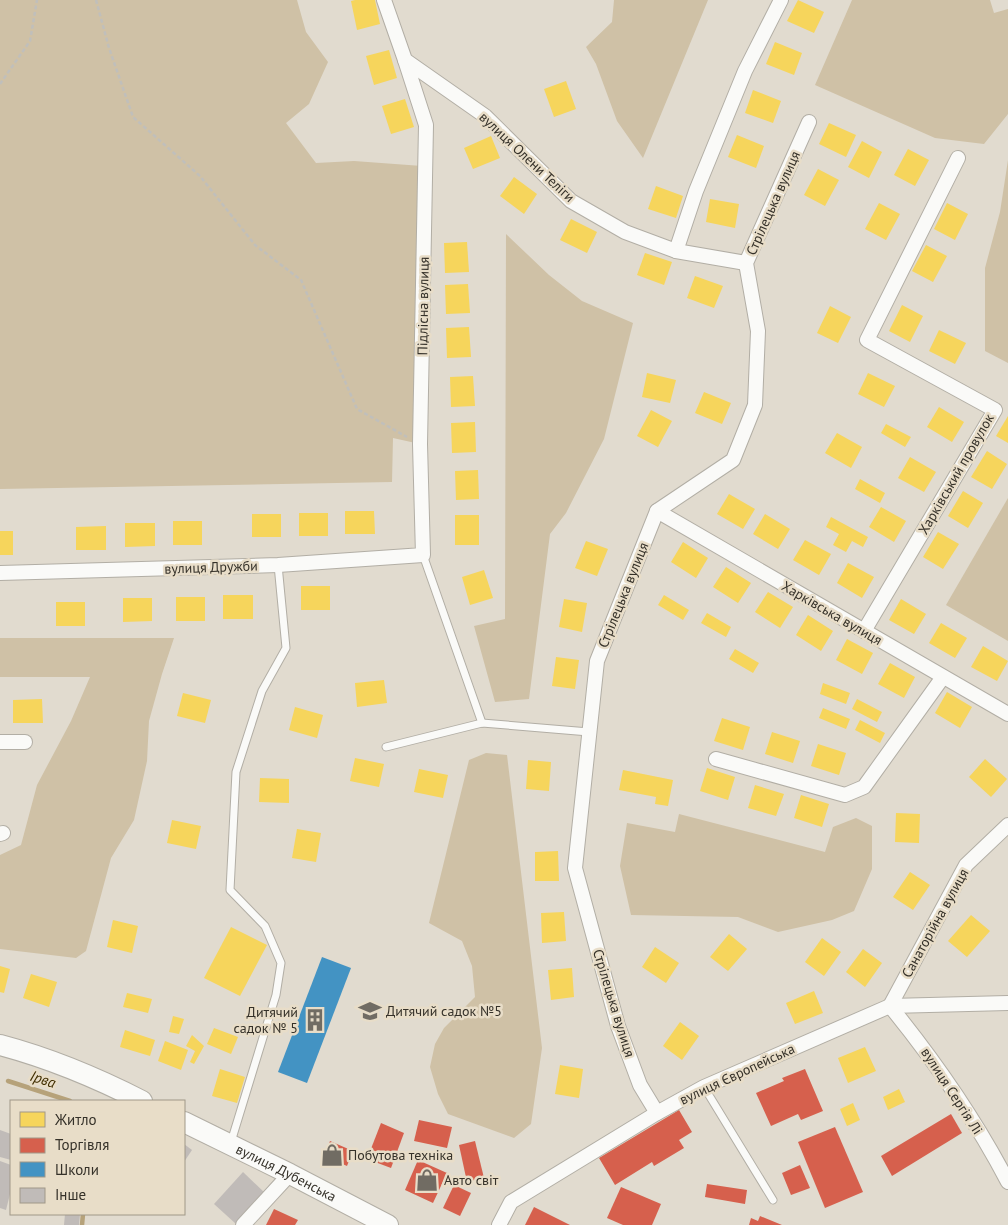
<svg xmlns="http://www.w3.org/2000/svg" width="1008" height="1225" viewBox="0 0 1008 1225" font-family="'PT Sans',sans-serif">
  <rect width="100%" height="100%" fill="#e1dbcf"/>
  <!-- green -->
  <g fill="#cfc1a6">
    <polygon points="0,0 297,0 306,32 328,62 309,104 286,123 316,163 354,161 422,166 420,444 393,438 392,482 0,489"/>
    <polygon points="614,0 708,0 643,158 617,121 596,64 586,47 612,22"/>
    <polygon points="852,0 990,0 994,13 1008,9 1008,114 984,144 935,138 815,85"/>
    <polygon points="1008,160 1008,363 985,351 985,268 1000,212"/>
    <polygon points="506,234 549,275 582,301 633,323 604,439 566,513 550,534 529,699 495,702 474,626 505,619"/>
    <polygon points="1008,498 1008,641 946,605"/>
    <polygon points="0,638 174,638 162,674 149,721 147,761 134,820 111,858 86,951 76,958 0,949 0,855 21,845 37,785 71,721 90,677 0,677"/>
    <polygon points="486,753 507,755 542,1048 531,1124 514,1138 448,1114 438,1094 430,1067 435,1044 444,1028 475,997 472,966 462,941 429,923 469,760"/>
    <polygon points="679,814 825,852 833,827 856,818 872,826 872,869 854,911 832,920 778,932 738,917 631,915 620,866 627,823 675,832"/>
  </g>
  <!-- homes -->
  <g fill="#f6d55c">
    <polygon points="355,0 375,0 380,24 357,30 351,1"/>
    <polygon points="798,0 824,12 814,33 787,21"/>
    <polygon points="775,42 802,53 794,75 766,64"/>
    <polygon points="389,50 397,78 374,85 366,56"/>
    <polygon points="566,81 576,109 554,117 544,89"/>
    <polygon points="753,90 781,101 773,123 745,113"/>
    <polygon points="405,99 414,127 391,134 382,106"/>
    <polygon points="829,123 856,135 846,157 819,144"/>
    <polygon points="737,135 764,146 756,168 728,157"/>
    <polygon points="491,136 500,158 473,169 464,148"/>
    <polygon points="862,141 882,152 869,178 848,167"/>
    <polygon points="908,149 929,160 915,186 894,175"/>
    <polygon points="818,169 839,180 825,206 804,195"/>
    <polygon points="514,177 537,194 524,214 500,196"/>
    <polygon points="656,186 683,196 676,218 648,209"/>
    <polygon points="710,199 739,204 735,228 706,222"/>
    <polygon points="879,203 900,214 886,240 865,229"/>
    <polygon points="947,203 968,214 955,240 934,229"/>
    <polygon points="571,219 597,232 587,253 560,240"/>
    <polygon points="467,242 469,272 445,273 444,243"/>
    <polygon points="926,245 947,256 933,282 912,271"/>
    <polygon points="645,253 672,262 664,285 637,275"/>
    <polygon points="695,276 723,286 714,308 687,298"/>
    <polygon points="468,284 470,313 446,314 445,285"/>
    <polygon points="902,305 923,316 910,342 889,331"/>
    <polygon points="830,306 851,317 838,343 817,333"/>
    <polygon points="469,327 471,357 447,358 446,328"/>
    <polygon points="939,330 966,343 955,364 929,351"/>
    <polygon points="647,373 676,380 670,403 642,397"/>
    <polygon points="868,373 895,386 884,407 858,394"/>
    <polygon points="473,376 475,406 451,407 450,377"/>
    <polygon points="704,392 731,403 722,424 695,413"/>
    <polygon points="939,407 964,422 952,442 927,427"/>
    <polygon points="651,410 672,421 658,447 637,436"/>
    <polygon points="1008,416 1008,443 996,436"/>
    <polygon points="475,422 476,452 452,453 451,423"/>
    <polygon points="886,424 911,437 905,447 881,433"/>
    <polygon points="837,433 862,447 851,468 825,453"/>
    <polygon points="987,451 1007,464 992,489 971,477"/>
    <polygon points="910,457 936,472 924,492 898,478"/>
    <polygon points="478,470 479,499 456,500 455,471"/>
    <polygon points="860,479 885,493 880,503 855,489"/>
    <polygon points="963,491 983,503 968,528 948,516"/>
    <polygon points="729,494 755,509 743,529 717,514"/>
    <polygon points="881,507 906,521 894,542 869,527"/>
    <polygon points="345,511 374,511 375,534 345,534"/>
    <rect x="299" y="513" width="29" height="23"/>
    <rect x="252" y="514" width="29" height="23"/>
    <polygon points="765,514 790,529 778,549 753,534"/>
    <rect x="455" y="515" width="24" height="30"/>
    <polygon points="831,517 868,537 863,547 852,541 846,552 833,545 839,534 826,527"/>
    <rect x="173" y="521" width="29" height="24"/>
    <polygon points="125,523 155,523 155,546 125,547"/>
    <polygon points="106,526 106,550 76,550 76,527"/>
    <rect x="0" y="531" width="13" height="24"/>
    <polygon points="938,532 959,544 943,569 923,557"/>
    <polygon points="805,540 831,554 819,575 793,560"/>
    <polygon points="586,541 608,549 597,576 575,568"/>
    <polygon points="683,542 708,558 696,578 671,562"/>
    <polygon points="848,563 874,577 862,598 837,583"/>
    <polygon points="726,567 751,583 738,603 713,587"/>
    <polygon points="484,570 493,598 470,605 462,577"/>
    <rect x="301" y="586" width="29" height="24"/>
    <polygon points="768,592 793,607 780,628 755,612"/>
    <rect x="223" y="595" width="30" height="24"/>
    <polygon points="664,595 689,610 683,620 658,605"/>
    <rect x="176" y="597" width="29" height="24"/>
    <polygon points="123,598 152,598 152,621 123,622"/>
    <polygon points="564,599 587,603 582,632 559,627"/>
    <polygon points="901,599 926,614 914,634 889,620"/>
    <rect x="56" y="602" width="29" height="24"/>
    <polygon points="707,613 731,627 726,637 701,623"/>
    <polygon points="808,615 833,631 821,651 796,635"/>
    <polygon points="941,623 967,638 955,658 929,643"/>
    <polygon points="847,639 873,653 862,674 836,660"/>
    <polygon points="983,646 1008,661 997,681 971,667"/>
    <polygon points="735,649 759,663 753,673 729,659"/>
    <polygon points="556,657 579,660 575,689 552,686"/>
    <polygon points="890,663 915,677 904,698 878,684"/>
    <polygon points="384,680 387,703 357,707 355,683"/>
    <polygon points="823,683 850,693 846,704 820,694"/>
    <polygon points="947,692 972,707 960,728 935,713"/>
    <polygon points="183,693 211,700 205,723 177,716"/>
    <polygon points="42,699 43,723 13,723 13,700"/>
    <polygon points="857,699 882,712 877,722 852,709"/>
    <polygon points="295,707 323,715 317,738 289,730"/>
    <polygon points="823,708 850,719 846,729 819,718"/>
    <polygon points="722,718 750,727 743,750 714,741"/>
    <polygon points="860,720 885,733 880,743 855,730"/>
    <polygon points="772,732 800,741 793,763 765,754"/>
    <polygon points="818,744 846,753 839,775 811,766"/>
    <polygon points="355,758 384,764 379,787 350,781"/>
    <polygon points="985,759 1007,779 991,797 969,777"/>
    <polygon points="528,760 551,762 549,791 526,789"/>
    <polygon points="707,768 735,777 728,800 700,791"/>
    <polygon points="419,769 448,775 443,798 414,792"/>
    <polygon points="623,770 673,780 668,806 655,804 656,797 619,790"/>
    <polygon points="260,778 289,779 289,803 259,802"/>
    <polygon points="755,785 784,794 776,816 748,808"/>
    <polygon points="801,795 829,804 822,827 794,818"/>
    <polygon points="896,813 920,814 919,843 895,842"/>
    <polygon points="172,820 201,826 196,849 167,843"/>
    <polygon points="297,829 321,833 316,862 292,858"/>
    <polygon points="558,851 559,881 535,881 535,852"/>
    <polygon points="910,872 930,885 913,910 893,897"/>
    <polygon points="564,912 566,941 542,943 541,913"/>
    <polygon points="971,915 990,931 967,957 948,941"/>
    <polygon points="113,920 138,926 132,953 107,947"/>
    <polygon points="231,927 267,945 240,996 204,978"/>
    <polygon points="729,934 747,949 728,971 710,957"/>
    <polygon points="822,938 841,952 824,976 805,962"/>
    <polygon points="655,947 679,963 666,983 642,967"/>
    <polygon points="863,949 882,963 865,987 846,972"/>
    <polygon points="0,966 10,969 4,993 0,992"/>
    <polygon points="572,968 574,997 551,1000 548,970"/>
    <polygon points="31,974 57,982 49,1007 23,998"/>
    <polygon points="814,991 823,1013 795,1024 786,1003"/>
    <polygon points="127,993 152,999 148,1013 123,1007"/>
    <polygon points="173,1016 184,1019 179,1034 169,1032"/>
    <polygon points="680,1022 699,1036 682,1060 663,1046"/>
    <polygon points="214,1028 238,1037 231,1054 207,1044"/>
    <polygon points="125,1030 155,1040 150,1056 120,1047"/>
    <polygon points="192,1035 204,1046 194,1064 190,1062 195,1051 186,1046"/>
    <polygon points="165,1041 188,1050 181,1070 158,1061"/>
    <polygon points="865,1047 876,1071 848,1083 838,1058"/>
    <polygon points="560,1065 583,1069 579,1098 555,1094"/>
    <polygon points="220,1069 245,1077 237,1103 212,1096"/>
    <polygon points="899,1089 905,1102 888,1110 883,1097"/>
    <polygon points="853,1103 860,1120 847,1126 840,1109"/>
  </g>
  <!-- shops -->
  <g fill="#d6604d">
    <polygon points="805,1069 823,1111 801,1120 798,1114 771,1126 756,1093 784,1081 782,1078"/>
    <polygon points="679,1110 692,1132 679,1140 684,1148 654,1166 652,1162 615,1185 599,1158"/>
    <polygon points="951,1114 962,1133 892,1176 881,1156"/>
    <polygon points="419,1120 452,1127 447,1148 414,1141"/>
    <polygon points="381,1123 404,1133 391,1168 367,1159"/>
    <polygon points="835,1127 863,1192 825,1208 798,1142"/>
    <polygon points="330,1141 353,1151 347,1166 324,1156"/>
    <polygon points="475,1141 484,1178 467,1182 459,1145"/>
    <polygon points="418,1160 447,1173 433,1203 405,1190"/>
    <polygon points="800,1165 810,1188 791,1195 782,1173"/>
    <polygon points="707,1184 747,1190 745,1204 705,1197"/>
    <polygon points="454,1185 471,1193 460,1216 443,1208"/>
    <polygon points="621,1187 661,1204 652,1225 623,1225 607,1218"/>
    <polygon points="534,1207 570,1225 525,1225"/>
    <polygon points="274,1209 298,1220 295,1225 266,1225"/>
    <polygon points="760,1216 782,1225 749,1225 751,1218 758,1221"/>
  </g>
  <!-- schools -->
  <polygon fill="#4393c3" points="322,957 351,968 307,1083 278,1072"/>
  <g fill="none" stroke-linecap="round" stroke-linejoin="round">
    <!-- stream -->
    <g stroke="#b6a27a" stroke-width="4.5">
      <polyline points="8,1081 70,1101"/>
      <polyline points="82,1225 83,1214"/>
    </g>
  </g>
  <!-- building -->
  <g fill="#c0bbb8">
    <polygon points="0,1130 11,1134 11,1160 0,1157"/>
    <polygon points="184,1144 192,1150 184,1162"/>
    <polygon points="0,1161 11,1165 11,1190 6,1210 0,1208"/>
    <polygon points="243,1172 265,1193 236,1224 214,1204"/>
    <polygon points="65,1214 80,1214 79,1225 64,1225"/>
  </g>
  <g fill="none" stroke-linecap="round" stroke-linejoin="round">
    <defs>
      <g id="lane">
        <polyline points="423,555 482,723"/>
        <polyline points="386,747 482,723 589,732"/>
        <polyline points="704,1087 773,1200"/>
        <polyline points="231,1142 276,995 281,963 265,926 230,890 236,772 262,691 286,648 278,565"/>
      </g>
      <g id="street">
        <polyline points="384,0 405,60 485,116 571,201 625,232 676,251 746,263"/>
        <polyline points="676,251 696,191 745,71 781,0"/>
        <polyline points="657,511 1008,714"/>
        <polyline points="0,573 278,565 423,555 420,444 426,125 405,60"/>
        <polyline points="864,631 995,410 867,340 958,158"/>
        <polyline points="0,742 25,742"/>
        <polyline points="716,759 845,795 864,787 943,677"/>
        <path d="M1008 825 966 865 890 1006C934 1060 975 1119 1008 1182"/>
        <polyline points="0,834 3,833"/>
        <polyline points="657,1113 640,1085 618,1026 575,868 597,661 657,511 733,460 755,405 758,331 746,263 809,122"/>
        <polyline points="243,1225 290,1174"/>
        <polyline points="499,1225 511,1202 657,1113 704,1087 890,1006 1008,1003"/>
      </g>
      <g id="secondary">
        <path d="M0 1045C49 1058 97 1078 142 1101"/>
        <path id="s1" d="M184 1122 290 1174 388 1225"/>
      </g>
    </defs>
    <!-- lane casing -->
    <use href="#lane" stroke="#b2aea5" stroke-width="9"/>
    <!-- street casing -->
    <use href="#street" stroke="#b2aea5" stroke-width="16"/>
    <!-- secondary casing -->
    <use href="#secondary" stroke="#b2aea5" stroke-width="22"/>
    <!-- path -->
    <g stroke="#c0bfbb" stroke-width="2.5" stroke-dasharray="4 2.5" stroke-linecap="butt">
      <polyline points="96,0 109,48 133,117 200,176 255,245 301,280 357,409 407,437"/>
      <polyline points="0,84 30,41 37,0"/>
    </g>
    <!-- lane -->
    <use href="#lane" stroke="#fafaf8" stroke-width="7"/>
    <!-- street -->
    <use href="#street" stroke="#fafaf8" stroke-width="14"/>
    <!-- secondary -->
    <use href="#secondary" stroke="#fafaf8" stroke-width="20"/>
  </g>
  <!-- icons -->
  <defs>
    <symbol id="school-bare" viewBox="-9 -9 18 18"><path d="M0-5L7-2L0 1L-7-2ZM-4 1L0 2.5L4 1V4Q0 6-4 4Z" fill="#716c63" stroke="#e8ddc8" stroke-width="2.5" paint-order="stroke"/></symbol>
    <symbol id="building-bare" viewBox="-9 -9 18 18"><path d="M-4-6H4V6H1V3H-1V6H-4ZM-2.5-4.3h1.7v1.8h-1.7ZM.8-4.3h1.7v1.8H.8ZM-2.5-1h1.7V.8h-1.7ZM.8-1h1.7V.8H.8Z" fill="#716c63" stroke="#e8ddc8" stroke-width="2.5" paint-order="stroke"/></symbol>
    <symbol id="shop-bare" viewBox="-9 -9 18 18"><path d="M-5-2.5h2.3a2.7 3.5 0 0 1 5.4 0H5L5.5 6h-11ZM-1.5-2.5h3a1.5 2.3 0 0 0-3 0Z" fill="#716c63" stroke="#e8ddc8" stroke-width="2.5" paint-order="stroke"/></symbol>
  </defs>
  <g fill-rule="evenodd">
    <use href="#school-bare" x="354" y="995" width="32" height="32"/>
    <use href="#building-bare" x="299" y="1004" width="32" height="32"/>
    <use href="#shop-bare" x="316" y="1139" width="32" height="32"/>
    <use href="#shop-bare" x="411" y="1164" width="32" height="32"/>
  </g>
  <g text-anchor="middle" dominant-baseline="central" stroke-width="5" stroke-linejoin="round" paint-order="stroke">
    <!-- street labels -->
    <g font-size="14" fill="#353129" stroke="#e8ddc8">
      <text transform="translate(527 157) rotate(43)">вулиця Олени Теліги</text>
      <text transform="translate(773 203) rotate(-66)">Стрілецька вулиця</text>
      <text transform="translate(423 306) rotate(-89)">Підлісна вулиця</text>
      <text transform="translate(956 474) rotate(-60)">Харківський провулок</text>
      <text transform="translate(211 567) rotate(-2)">вулиця Дружби</text>
      <text transform="translate(623 595) rotate(-68)">Стрілецька вулиця</text>
      <text transform="translate(832 613) rotate(30)">Харківська вулиця</text>
      <text transform="translate(935 923) rotate(-61)">Санаторійна вулиця</text>
      <text transform="translate(614 1003) rotate(73)">Стрілецька вулиця</text>
      <text transform="translate(737 1074) rotate(-25)">вулиця Європейська</text>
      <text transform="translate(952 1091) rotate(57)">вулиця Сергія Лі</text>
      <text stroke="none"><textPath href="#s1" startOffset="114">вулиця Дубенська</textPath></text>
    </g>
    <!-- poi labels -->
    <g font-size="14" fill="#353129" stroke="#e8ddc8" text-anchor="start">
      <text x="386" y="1011">Дитячий садок №5</text>
      <text x="298" y="1012" text-anchor="end">Дитячий<tspan x="298" dy="16">садок № 5</tspan></text>
      <text x="348" y="1155">Побутова техніка</text>
      <text x="444" y="1180">Авто світ</text>
    </g>
    <!-- water labels -->
    <g font-size="15" font-style="italic" fill="#402e01" stroke="#e8ddc8">
      <text transform="translate(43 1079) rotate(18)">Ірва</text>
    </g>
  </g>
  <!-- legend -->
  <rect x="10" y="1100" width="175" height="115" fill="#e8ddc8" stroke="#a09888"/>
  <rect x="20" y="1112" width="25" height="15" fill="#f6d55c" stroke="#a09888"/>
  <text x="55" y="1125" font-size="15" fill="#353129">Житло</text>
  <rect x="20" y="1138" width="25" height="15" fill="#d6604d" stroke="#a09888"/>
  <text x="55" y="1150" font-size="15" fill="#353129">Торгівля</text>
  <rect x="20" y="1162" width="25" height="15" fill="#4393c3" stroke="#a09888"/>
  <text x="55" y="1175" font-size="15" fill="#353129">Школи</text>
  <rect x="20" y="1188" width="25" height="15" fill="#c0bbb8" stroke="#a09888"/>
  <text x="55" y="1200" font-size="15" fill="#353129">Інше</text>
</svg>
